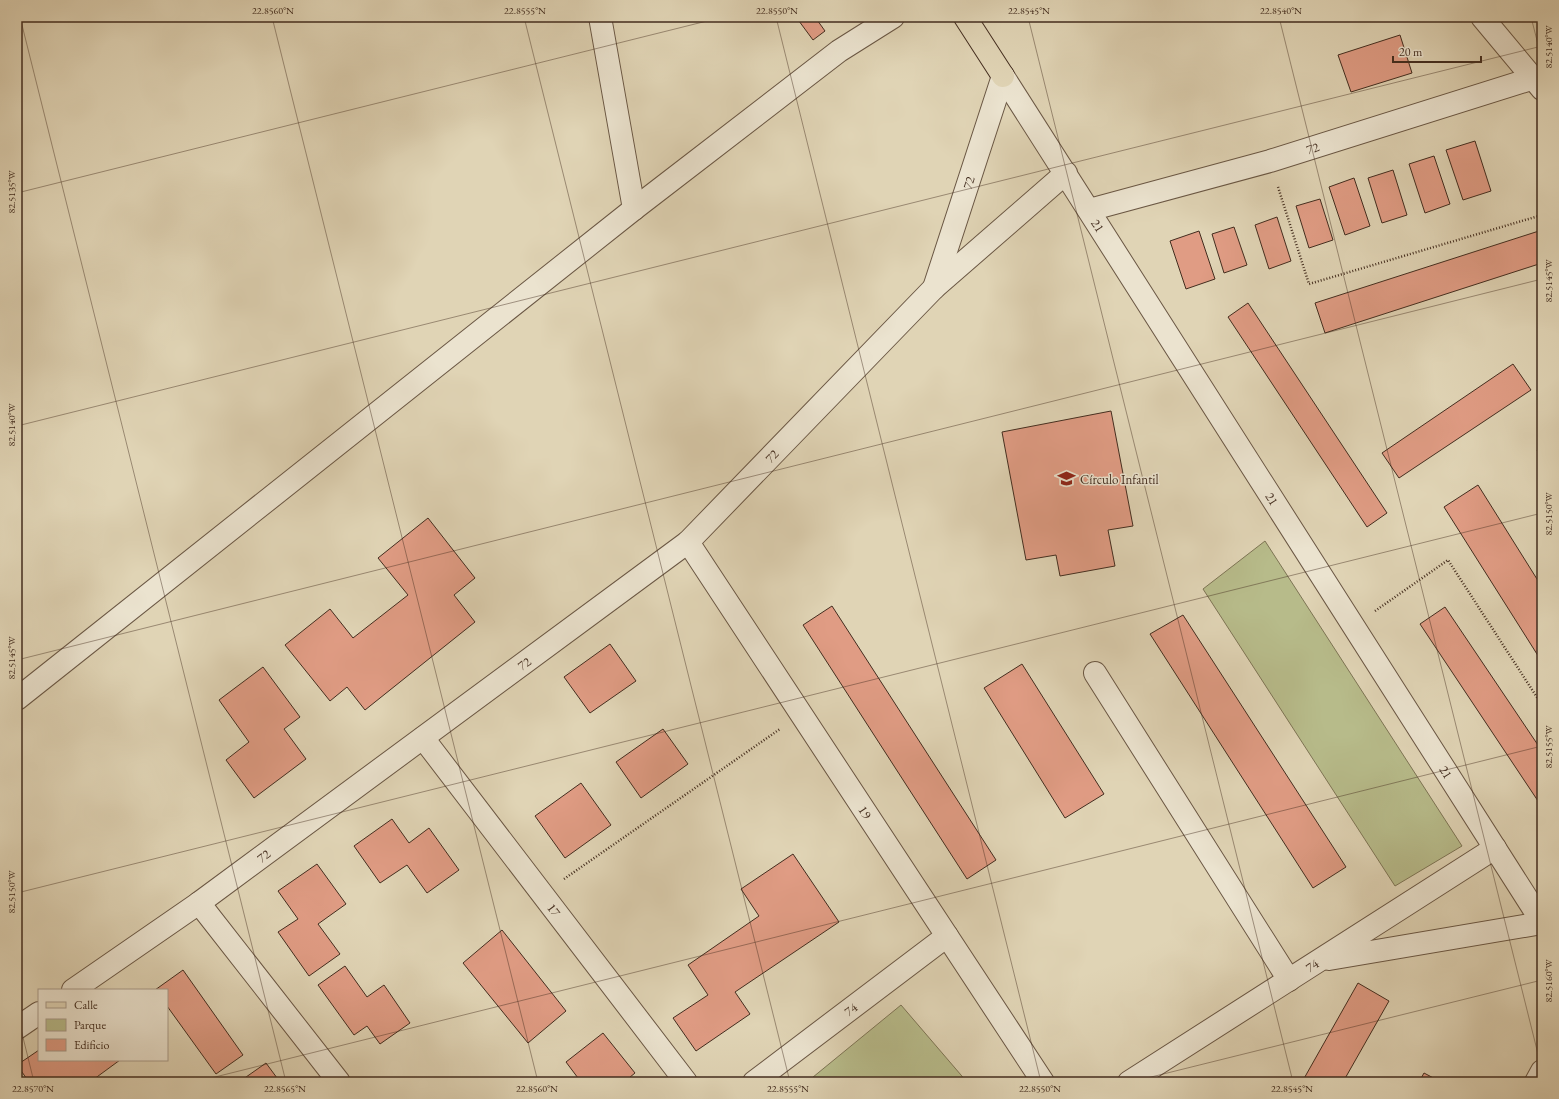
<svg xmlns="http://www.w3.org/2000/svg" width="1559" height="1099" viewBox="0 0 1559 1099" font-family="'EB Garamond',serif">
  <rect width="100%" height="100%" fill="#e0d4b5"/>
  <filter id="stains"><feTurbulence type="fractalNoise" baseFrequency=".005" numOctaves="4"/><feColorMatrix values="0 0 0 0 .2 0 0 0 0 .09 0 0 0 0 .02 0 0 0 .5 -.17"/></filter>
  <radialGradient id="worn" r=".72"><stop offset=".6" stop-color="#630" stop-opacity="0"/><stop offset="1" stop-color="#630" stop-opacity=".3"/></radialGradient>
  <!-- green -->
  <g fill="#b7bb8a" stroke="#7d7454">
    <polygon points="1265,541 1462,846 1395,886 1203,589"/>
    <polygon points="901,1005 967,1082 807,1082"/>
  </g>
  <!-- building -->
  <g fill="#e09c84" stroke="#432d1f">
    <polygon points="796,17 815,17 825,31 813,40"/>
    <polygon points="1400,35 1412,73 1351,92 1338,55"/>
    <polygon points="1475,141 1491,191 1463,200 1446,150"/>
    <polygon points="1434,156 1450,204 1425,213 1409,164"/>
    <polygon points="1393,170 1407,215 1382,223 1368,178"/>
    <polygon points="1354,178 1370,226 1345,235 1329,187"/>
    <polygon points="1320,199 1333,240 1309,248 1296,206"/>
    <polygon points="1277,217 1291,261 1269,269 1255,225"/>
    <polygon points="1234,227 1247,265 1224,273 1212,234"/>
    <polygon points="1542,230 1542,263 1325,333 1315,303"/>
    <polygon points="1199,231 1215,279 1186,289 1170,241"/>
    <polygon points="1248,303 1387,513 1367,527 1228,317"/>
    <polygon points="1513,364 1531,390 1399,478 1382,453"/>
    <polygon points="1111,411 1133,526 1108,530 1115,566 1060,576 1056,555 1026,560 1002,432"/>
    <polygon points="1542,446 1542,458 1537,450"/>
    <polygon points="1478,485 1542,587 1542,662 1444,507"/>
    <polygon points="428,518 475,578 454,595 475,622 365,710 347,687 330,701 285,645 330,609 353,638 408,595 378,558"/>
    <polygon points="832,606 996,860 967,879 803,625"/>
    <polygon points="1445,607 1542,751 1542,807 1420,624"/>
    <polygon points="1183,615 1346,867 1313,888 1150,634"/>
    <polygon points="610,644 636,681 590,713 564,677"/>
    <polygon points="1022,664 1104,794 1065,818 984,688"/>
    <polygon points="263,667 300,717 284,729 306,759 254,798 226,760 249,742 219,700"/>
    <polygon points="663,729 688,764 641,798 616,762"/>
    <polygon points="581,783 611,825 565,858 535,816"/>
    <polygon points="392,819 409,843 429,828 459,870 427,893 407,865 380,883 354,846"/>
    <polygon points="793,854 839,922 735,992 750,1014 696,1051 673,1018 708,995 688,965 759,916 741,889"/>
    <polygon points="317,864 346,904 318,924 340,954 309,976 278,932 298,919 278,891"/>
    <polygon points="502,930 566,1011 528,1043 463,963"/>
    <polygon points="345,966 367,997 384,985 410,1023 380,1044 367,1026 354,1035 318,985"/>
    <polygon points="183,970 243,1055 216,1074 167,1006 167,990 155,990"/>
    <polygon points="1358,983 1389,1001 1343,1082 1302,1082"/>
    <polygon points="603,1033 635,1073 624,1082 581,1082 566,1062"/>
    <polygon points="39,1050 39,1060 120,1060 90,1082 29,1082 17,1065"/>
    <polygon points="266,1063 280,1082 239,1082"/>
    <polygon points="1424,1073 1441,1082 1419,1082"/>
  </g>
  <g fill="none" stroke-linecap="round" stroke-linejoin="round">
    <defs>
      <g id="minor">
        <polyline points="600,17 634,209"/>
        <polyline points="1482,17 1542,89"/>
        <path id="s1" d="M1003 76 1542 922"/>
        <path id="s2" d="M1089 210 1270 161 1534 78"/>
        <path id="s3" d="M934 288 1003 76"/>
        <path id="s4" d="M688 542 1043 1082"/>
        <polyline points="1095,673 1289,980"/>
        <polyline points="17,699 634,209 839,51 893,17"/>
        <path id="s5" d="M423 738 686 1082"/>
        <polyline points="199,903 339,1082"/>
        <polyline points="1329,959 1542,923"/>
        <path id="s6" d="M73 990 199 903 688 542 934 288 1066 173"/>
        <polyline points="17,1028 39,1013"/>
        <path id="s7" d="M754 1082 947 936"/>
        <path id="s8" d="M1129 1082 1495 848"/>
        <polyline points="1536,1082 1542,1071"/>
      </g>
      <polyline id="major" points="965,17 1003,76"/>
    </defs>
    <!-- minor casing -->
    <use href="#minor" stroke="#6a5744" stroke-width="24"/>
    <!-- major casing -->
    <use href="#major" stroke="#432d1f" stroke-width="24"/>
    <!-- path -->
    <g stroke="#432d1f" stroke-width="2.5" stroke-dasharray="1 2" stroke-linecap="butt">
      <polyline points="1278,187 1309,284 1542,215"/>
      <polyline points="1375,611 1448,560 1542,705"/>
      <polyline points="564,879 780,729"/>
    </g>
    <!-- minor -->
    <use href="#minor" stroke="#ebe3cf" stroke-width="22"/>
    <!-- major -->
    <use href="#major" stroke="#e0d4b5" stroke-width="22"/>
  </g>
  <!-- ticks -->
  <path fill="none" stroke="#432d1f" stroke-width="1" stroke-opacity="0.45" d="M20 17 286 1082M272 17 538 1082M524 17 790 1082M776 17 1041 1082M1028 17 1293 1082M1279 17 1542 1070M1531 17 1542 60M17 193 723 17M17 426 1542 46M17 660 1542 279M17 893 1542 513M17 1013 34 1082M195 1082 1542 746M1131 1082 1542 980"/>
  <!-- icons -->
  <defs>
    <symbol id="school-bare" viewBox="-9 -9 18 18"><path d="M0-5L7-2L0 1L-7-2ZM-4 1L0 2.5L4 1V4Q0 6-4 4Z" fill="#8f2418" stroke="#ebe3cf" stroke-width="2.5" paint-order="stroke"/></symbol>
  </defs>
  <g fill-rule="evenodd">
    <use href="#school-bare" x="1054" y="466" width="25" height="25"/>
  </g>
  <g text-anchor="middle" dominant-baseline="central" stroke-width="3" stroke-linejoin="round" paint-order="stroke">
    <!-- street labels -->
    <g font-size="13" fill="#432d1f" stroke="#ebe3cf">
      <text stroke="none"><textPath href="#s2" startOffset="232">72</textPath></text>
      <text stroke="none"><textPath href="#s3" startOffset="111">72</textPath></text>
      <text stroke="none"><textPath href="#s1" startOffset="177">21</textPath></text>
      <text stroke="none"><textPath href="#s6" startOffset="881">72</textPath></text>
      <text stroke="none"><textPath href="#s1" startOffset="501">21</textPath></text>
      <text stroke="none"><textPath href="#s6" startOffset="557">72</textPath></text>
      <text stroke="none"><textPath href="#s1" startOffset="825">21</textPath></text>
      <text stroke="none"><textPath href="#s4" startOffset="323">19</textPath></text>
      <text stroke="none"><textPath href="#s6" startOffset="233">72</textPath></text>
      <text stroke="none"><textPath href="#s5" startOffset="216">17</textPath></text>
      <text stroke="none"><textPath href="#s8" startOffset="217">74</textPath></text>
      <text stroke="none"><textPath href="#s7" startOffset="121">74</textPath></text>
    </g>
    <!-- poi labels -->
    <g font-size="13" fill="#432d1f" stroke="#ebe3cf" text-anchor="start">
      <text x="1080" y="479">Círculo Infantil</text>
    </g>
  </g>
  <!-- margin -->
  <rect width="1559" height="1099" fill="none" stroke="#e0d4b5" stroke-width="44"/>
  <!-- legend -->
  <rect x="38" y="989" width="130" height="72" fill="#ebe3cf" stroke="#a89a89"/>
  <rect x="46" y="1002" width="20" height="6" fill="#e0d4b5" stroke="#a89a89"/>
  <text x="74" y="1009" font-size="12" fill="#432d1f">Calle</text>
  <rect x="46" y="1019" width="20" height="12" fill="#b7bb8a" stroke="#a89a89"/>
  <text x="74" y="1029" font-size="12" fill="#432d1f">Parque</text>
  <rect x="46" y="1039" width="20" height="12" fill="#e09c84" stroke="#a89a89"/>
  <text x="74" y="1049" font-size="12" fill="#432d1f">Edificio</text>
  <!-- scale -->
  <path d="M1393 56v6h88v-6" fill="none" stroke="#432d1f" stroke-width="2"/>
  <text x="1399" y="56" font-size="12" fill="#432d1f" stroke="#ebe3cf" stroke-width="3" paint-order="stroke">20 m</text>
  <rect x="22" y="22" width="1515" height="1055" fill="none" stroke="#432d1f" stroke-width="1.5"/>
  <g font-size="10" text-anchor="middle" fill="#432d1f">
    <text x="273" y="14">22.8560°N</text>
    <text x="525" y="14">22.8555°N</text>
    <text x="777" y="14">22.8550°N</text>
    <text x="1029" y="14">22.8545°N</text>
    <text x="1281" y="14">22.8540°N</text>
    <text transform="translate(1548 47) rotate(-90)" y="4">82.5140°W</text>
    <text transform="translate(11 192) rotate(-90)" y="4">82.5135°W</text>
    <text transform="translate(1548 281) rotate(-90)" y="4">82.5145°W</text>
    <text transform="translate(11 425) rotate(-90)" y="4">82.5140°W</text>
    <text transform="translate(1548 514) rotate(-90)" y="4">82.5150°W</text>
    <text transform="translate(11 658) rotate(-90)" y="4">82.5145°W</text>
    <text transform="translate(1548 747) rotate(-90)" y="4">82.5155°W</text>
    <text transform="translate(11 892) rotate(-90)" y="4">82.5150°W</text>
    <text transform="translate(1548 981) rotate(-90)" y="4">82.5160°W</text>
    <text x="33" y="1092">22.8570°N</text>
    <text x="285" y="1092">22.8565°N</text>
    <text x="537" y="1092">22.8560°N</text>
    <text x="788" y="1092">22.8555°N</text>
    <text x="1040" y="1092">22.8550°N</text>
    <text x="1292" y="1092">22.8545°N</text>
  </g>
  <rect width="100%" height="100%" filter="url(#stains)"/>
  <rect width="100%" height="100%" fill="url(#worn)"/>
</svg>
